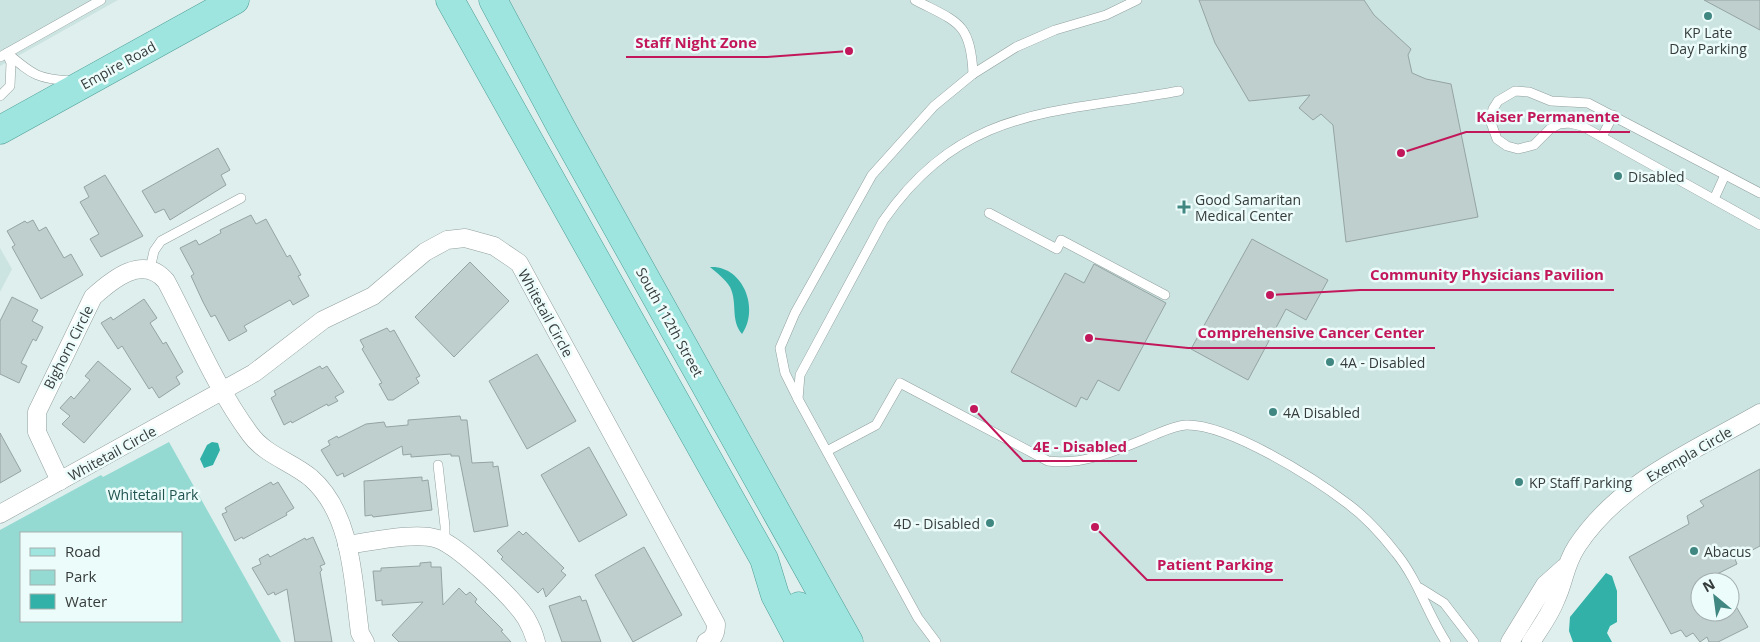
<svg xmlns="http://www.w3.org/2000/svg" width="1760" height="642" viewBox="0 0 1760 642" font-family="'Open Sans',sans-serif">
  <rect width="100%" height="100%" fill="#dfefed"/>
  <!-- built -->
  <g fill="#cbe4e1">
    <polygon points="0,0 118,0 0,66"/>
    <polygon points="494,0 1760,0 1760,413 1594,523 1531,642 848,642"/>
    <polygon points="0,248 12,269 0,292"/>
  </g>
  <!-- green -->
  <path fill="#94d9d2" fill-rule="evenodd" d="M169 442 281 642H0V530L101 475 103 477ZM21 533H181V621H21Z"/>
  <!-- water -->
  <g fill="#32b1a8">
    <path d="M710 267C743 265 760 309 742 334 730 320 738 303 730 287 725 279 717 273 710 267Z"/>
    <polygon points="212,442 218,443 220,450 213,465 204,468 200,459 207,445"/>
    <polygon points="1606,573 1612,576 1617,591 1617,622 1610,626 1607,633 1612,642 1573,642 1569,631 1570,617"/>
  </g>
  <!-- building -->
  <g fill="#bfcfcd" stroke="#95a4a2">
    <polygon points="1199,0 1364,0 1374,15 1411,49 1408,55 1412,73 1426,79 1451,84 1478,217 1346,242 1333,125 1321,114 1313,120 1299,108 1310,95 1249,101 1215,43"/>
    <polygon points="1704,0 1760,0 1760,30"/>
    <polygon points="218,148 230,170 221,175 226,185 170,220 164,209 155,213 142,191"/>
    <polygon points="105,175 143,236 101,257 90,239 99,234 80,202 89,197 84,187"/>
    <polygon points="251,215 256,224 266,219 287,257 290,255 301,275 298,276 309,296 293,305 290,300 244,326 247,331 229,341 215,315 211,317 203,302 191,276 194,274 180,248 196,240 199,245 221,233 220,230"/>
    <polygon points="33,220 39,231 46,227 64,258 71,254 83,275 41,299 12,247 15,245 7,231 25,221 27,223"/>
    <polygon points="1252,239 1328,280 1306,320 1286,309 1248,380 1191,349"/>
    <polygon points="470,262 509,301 454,357 415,317"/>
    <polygon points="1094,264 1166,303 1119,391 1098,380 1087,400 1081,397 1076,407 1011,372 1065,273 1084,283"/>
    <polygon points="12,297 38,310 32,321 43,327 36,341 33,339 21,363 27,366 19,383 0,374 0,321"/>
    <polygon points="144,299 157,318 150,323 163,344 166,342 183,372 176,377 180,384 159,398 152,387 149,389 122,346 118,349 101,323 111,317 113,320"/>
    <polygon points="387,328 390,332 394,330 420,376 416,378 419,383 393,400 388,400 379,384 382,383 362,349 364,347 360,340"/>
    <polygon points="537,354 576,421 527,449 489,381"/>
    <polygon points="98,361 131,389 84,443 62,424 70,416 60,408 71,396 74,399 90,380 85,376"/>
    <polygon points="320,366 322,369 327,366 344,392 335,397 338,401 328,406 327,404 292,423 291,421 284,425 271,398 276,395 274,391"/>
    <polygon points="460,416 461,420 467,420 472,463 493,462 493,467 498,466 508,526 474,532 459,456 451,456 451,454 411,457 411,454 403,455 402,446 344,477 343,473 337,476 321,450 330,445 328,441 337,436 338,438 366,424 384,422 386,427 408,425 408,420"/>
    <polygon points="0,433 21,471 0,483"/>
    <polygon points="589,447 627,515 579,542 541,475"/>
    <polygon points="1760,469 1760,546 1735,559 1737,564 1717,574 1722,582 1700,582 1700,612 1730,612 1730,596 1748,627 1718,642 1709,642 1707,637 1700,642 1693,633 1686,637 1681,630 1671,634 1629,557 1689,524 1687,516 1704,506 1700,501"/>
    <polygon points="422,477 422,481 428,480 432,510 373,517 372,515 365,516 364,481"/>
    <polygon points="271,482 273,485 278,482 294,508 286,513 287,515 243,539 242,537 235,541 222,514 227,512 225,508"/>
    <polygon points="519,531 523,535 526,532 564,568 561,571 566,575 546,597 543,588 538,593 501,559 503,557 497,551"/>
    <polygon points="313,537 325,564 320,566 322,570 320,572 332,642 295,642 287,589 275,595 274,592 268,595 252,568 261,564 259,559 268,554 270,557 305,538 306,540"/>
    <polygon points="644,547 682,615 633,642 595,575"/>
    <polygon points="431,562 431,567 441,567 443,605 459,588 466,595 470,592 477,599 475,602 503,630 501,631 511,642 399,642 392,635 423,602 382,605 382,600 376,601 373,571 381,571 381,568 420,566 420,563"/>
    <polygon points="580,596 582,601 586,600 601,642 562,642 549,606"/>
  </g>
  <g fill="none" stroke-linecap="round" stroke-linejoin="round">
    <defs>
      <g id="service">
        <path d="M915 0C957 22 971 22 973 74"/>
        <path d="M7 53C33 75 37 79 72 81"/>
        <polyline points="0,57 101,0"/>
        <polyline points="0,96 10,86 11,63 8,56"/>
        <polyline points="1602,137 1613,115"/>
        <polyline points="1760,193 1588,103 1551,101 1529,92 1515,91 1498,101 1493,109 1490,120 1497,139 1507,146 1518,149 1534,145 1550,129 1559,124 1569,123 1582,126 1760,225"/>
        <polyline points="1714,199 1725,175"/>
        <polyline points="989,213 1057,249 1061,240 1165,295"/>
        <polyline points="150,269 154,251 161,241 241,198"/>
        <polyline points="798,399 785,373 780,348 795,313 872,175 934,106 973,74 1016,47 1055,30 1106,15 1137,0"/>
        <path d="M827 451 876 425 900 383 1048 461C1084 466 1120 449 1154 435 1164 431 1174 426 1186 425 1229 424 1314 478 1348 504 1367 518 1382 535 1396 553 1418 580 1427 613 1446 642"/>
        <polyline points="438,465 445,526 445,543"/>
        <polyline points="1420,588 1444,603 1474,642"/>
        <path d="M936 642 918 618 798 399 800 375 883 221C963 105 1055 114 1179 91"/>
      </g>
      <g id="minor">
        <path d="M60 481 37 432V412L93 297C113 279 143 254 166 281 193 332 216 388 250 434 265 455 292 462 311 478 353 515 353 583 360 633L365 642"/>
        <path d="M0 514 254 373 323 320 373 296 425 252 447 240 465 238 494 246 519 263 716 624C716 633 714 638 706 642"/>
        <path d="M347 545C370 542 416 531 438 539 460 547 513 598 526 618 530 625 534 634 536 642"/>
        <polyline points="1510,642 1545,585 1564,568"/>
        <path d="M1531 642C1540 628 1550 615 1556 599 1565 580 1564 566 1577 546 1620 481 1694 451 1760 413"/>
      </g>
      <g id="primary">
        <polyline points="450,0 764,559 775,595 800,642"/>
        <polyline points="493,0 561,127 849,642"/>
        <polyline points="0,130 235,0"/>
        <polyline points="799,606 821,642"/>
      </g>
    </defs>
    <!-- service casing -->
    <use href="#service" stroke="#91a09e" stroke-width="10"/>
    <!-- minor casing -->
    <use href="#minor" stroke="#91a09e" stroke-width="19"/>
    <!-- primary casing -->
    <use href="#primary" stroke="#4f9e98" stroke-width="29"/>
    <!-- service -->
    <use href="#service" stroke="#fff" stroke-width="9"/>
    <!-- minor -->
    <use href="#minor" stroke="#fff" stroke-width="18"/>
    <!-- primary -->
    <use href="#primary" stroke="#9ee5df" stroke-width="28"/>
  </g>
  <!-- markers -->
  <g fill="#408782" stroke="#ecfcfa" stroke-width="2">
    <circle cx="1708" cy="16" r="5"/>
    <circle cx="1618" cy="176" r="5"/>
    <path d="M1181.5 199.5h5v5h5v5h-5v5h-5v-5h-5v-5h5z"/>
    <circle cx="1330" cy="362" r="5"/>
    <circle cx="1273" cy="412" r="5"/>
    <circle cx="1519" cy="482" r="5"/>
    <circle cx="990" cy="523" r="5"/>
    <circle cx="1694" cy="551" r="5"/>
  </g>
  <g text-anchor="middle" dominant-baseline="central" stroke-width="5" stroke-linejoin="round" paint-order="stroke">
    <!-- poi labels -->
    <g font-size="14" fill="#363c3b" stroke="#ecfcfa" text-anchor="start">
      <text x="1708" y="32" text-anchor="middle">KP Late<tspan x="1708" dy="16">Day Parking</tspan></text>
      <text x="1628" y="176">Disabled</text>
      <text x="1195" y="199">Good Samaritan<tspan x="1195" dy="16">Medical Center</tspan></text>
      <text x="1340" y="362">4A - Disabled</text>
      <text x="1283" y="412">4A Disabled</text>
      <text x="1529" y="482">KP Staff Parking</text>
      <text x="980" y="523" text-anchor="end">4D - Disabled</text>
      <text x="1704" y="551">Abacus</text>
    </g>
    <!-- street labels -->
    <g font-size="14" fill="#363c3b" stroke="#ecfcfa">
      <text transform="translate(118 65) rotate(-29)">Empire Road</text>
      <text transform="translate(546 313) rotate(61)">Whitetail Circle</text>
      <text transform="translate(670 322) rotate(61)">South 112th Street</text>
      <text transform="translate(68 347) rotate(-63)">Bighorn Circle</text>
      <text transform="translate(112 453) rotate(-29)">Whitetail Circle</text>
      <text transform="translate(1689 454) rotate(-30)">Exempla Circle</text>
    </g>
    <!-- park labels -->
    <g font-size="14" fill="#215450" stroke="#ecfcfa">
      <text x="153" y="494">Whitetail Park</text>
    </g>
  </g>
  <!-- callouts -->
  <path fill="none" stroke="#c2185b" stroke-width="2" d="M849 51L767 57H626M1401 153L1466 132H1630M1270 295L1360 290H1614M1089 338L1188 348H1435M974 409L1023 461H1137M1095 527L1147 580H1283"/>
  <g fill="#c2185b" stroke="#ecfcfa" stroke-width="2">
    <circle cx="849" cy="51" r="5"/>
    <circle cx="1401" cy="153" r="5"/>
    <circle cx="1270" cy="295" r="5"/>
    <circle cx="1089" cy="338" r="5"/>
    <circle cx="974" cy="409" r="5"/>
    <circle cx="1095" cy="527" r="5"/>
  </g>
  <g font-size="15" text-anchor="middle" font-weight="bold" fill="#c2185b" stroke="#ecfcfa" stroke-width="5" stroke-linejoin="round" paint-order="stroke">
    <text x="696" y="48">Staff Night Zone</text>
    <text x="1548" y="122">Kaiser Permanente</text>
    <text x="1487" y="280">Community Physicians Pavilion</text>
    <text x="1311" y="338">Comprehensive Cancer Center</text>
    <text x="1080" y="452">4E - Disabled</text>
    <text x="1215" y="570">Patient Parking</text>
  </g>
  <!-- legend -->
  <rect x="20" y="532" width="162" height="90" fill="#ecfcfa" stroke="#a3afae"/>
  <rect x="30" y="548" width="25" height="8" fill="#9ee5df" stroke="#a3afae"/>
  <text x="65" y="557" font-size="15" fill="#363c3b">Road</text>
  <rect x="30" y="570" width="25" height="15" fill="#94d9d2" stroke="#a3afae"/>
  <text x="65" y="582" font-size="15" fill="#363c3b">Park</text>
  <rect x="30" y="594" width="25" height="15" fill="#32b1a8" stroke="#a3afae"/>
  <text x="65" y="607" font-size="15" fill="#363c3b">Water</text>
  <!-- north arrow -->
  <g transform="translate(1715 597) rotate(331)"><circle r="24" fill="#ecfcfa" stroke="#a3afae"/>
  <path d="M0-4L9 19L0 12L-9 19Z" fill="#408782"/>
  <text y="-8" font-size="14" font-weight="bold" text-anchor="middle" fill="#363c3b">N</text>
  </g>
</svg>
